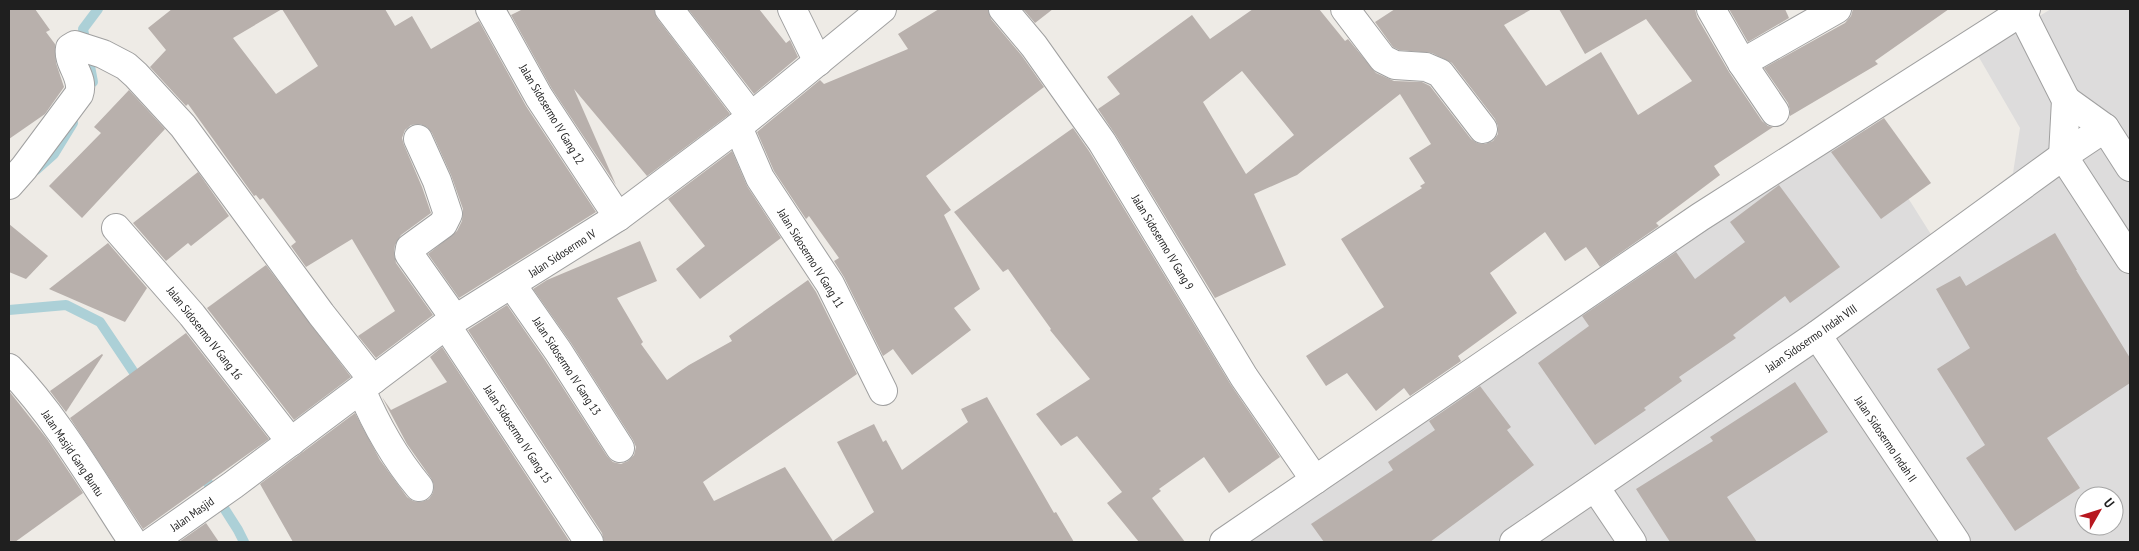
<svg xmlns="http://www.w3.org/2000/svg" width="2139" height="551" viewBox="0 0 2139 551" font-family="'PT Sans Narrow',sans-serif">
  <rect width="100%" height="100%" fill="#eeebe6"/>
  <!-- residential -->
  <path fill="#dddcdc" fill-rule="evenodd" d="M2051 9H2130V542H1221L1857 117 1932 236 2013 173 2020 128 1977 54ZM2084 496H2114V526H2084Z"/>
  <g fill="none" stroke-linecap="round" stroke-linejoin="round">
    <!-- stream -->
    <g stroke="#acd0d7" stroke-width="10">
      <polyline points="93,82 83,29 98,9"/>
      <polyline points="36,170 54,154 73,123"/>
      <polyline points="9,310 66,305 100,322 141,383"/>
      <polyline points="201,472 238,530 244,542"/>
    </g>
  </g>
  <!-- building -->
  <g fill="#b8b0ac" fill-rule="evenodd">
    <polygon points="9,9 35,9 50,30 46,32 55,44 56,63 64,87 45,114 9,139"/>
    <path d="M172 9H385L395 26 412 16 431 49 479 21 526 106 596 212 459 298 428 254 457 231 462 221 463 209 451 175 432 133 427 127 420 124 411 125 405 130 402 138 404 145 422 187 431 213 401 235 395 245 394 252 396 263 433 315 376 358 358 336 395 311 352 239 306 267 291 246 296 242 263 198 260 200 256 195 254 196 188 104 186 106 150 67 166 50 148 28ZM282 9 318 66 276 94 233 38Z"/>
    <polygon points="523,9 654,9 657,18 730,114 647,176 574,89 616,185 552,89 511,15"/>
    <polygon points="688,9 759,9 786,43 790,40 798,57 754,94"/>
    <polygon points="939,9 988,9 991,19 1022,56 1044,87 926,176 951,210 944,215 980,289 954,308 971,330 912,375 893,349 883,356 844,277 834,261 839,258 809,216 806,219 774,171 757,132 820,80 824,84 908,49 898,34"/>
    <polygon points="1023,9 1053,9 1035,23"/>
    <path d="M1253 9H1319L1345 41 1348 39 1376 73 1394 81 1422 82 1430 86 1471 139 1477 143 1485 144 1493 141 1498 134V126L1495 119 1452 63 1432 53 1399 50 1393 47 1375 22 1395 9H1532L1504 25 1546 86 1601 52 1638 115 1692 81 1646 19 1585 54 1559 9H1695L1697 17 1729 72 1762 121 1768 126 1773 127 1714 166 1720 175 1656 223 1659 226 1600 267 1586 247 1565 261 1545 232 1490 273 1517 313 1458 356 1461 361 1410 396 1404 388 1376 411 1347 373 1326 386 1306 356 1384 307 1341 239 1422 188 1420 186 1425 183 1409 158 1431 144 1400 94 1297 175 1254 194 1286 265 1215 298 1115 134 1098 109 1120 94 1107 77 1192 15 1210 39ZM1242 71 1294 135 1246 174 1203 102Z"/>
    <polygon points="1729,9 1785,9 1789,18 1748,42"/>
    <polygon points="1853,9 1949,9 1875,61 1878,64 1790,116 1790,110 1788,103 1764,68 1845,23 1851,16"/>
    <polygon points="129,90 165,129 82,218 49,186 101,133 94,127"/>
    <polygon points="1884,118 1931,183 1881,219 1831,152"/>
    <polygon points="1073,128 1089,151 1231,385 1280,457 1229,493 1204,457 1159,489 1161,491 1152,498 1185,542 1139,542 1107,503 1122,492 1077,436 1061,446 1036,414 1090,379 1050,330 1051,329 1008,269 1003,272 954,212"/>
    <polygon points="732,151 747,186 781,238 700,299 676,269 705,246 668,199"/>
    <polygon points="198,172 229,216 191,246 188,243 166,261 133,223"/>
    <polygon points="1779,185 1840,267 1790,303 1785,296 1733,335 1736,338 1679,377 1682,381 1644,408 1646,410 1595,445 1538,363 1589,326 1582,316 1676,252 1695,279 1745,242 1730,222"/>
    <polygon points="9,224 48,256 26,279 9,272"/>
    <polygon points="2055,233 2077,270 2076,270 2130,358 2130,383 2047,438 2080,488 2015,531 1966,458 1985,445 1937,369 1970,348 1936,289 1960,276 1966,286"/>
    <polygon points="640,241 657,281 617,298 643,342 641,344 667,380 689,365 732,341 729,336 808,280 816,292 857,374 703,482 714,501 785,467 833,541 874,512 837,442 874,424 883,442 886,440 902,470 968,422 961,409 987,397 1054,513 1056,512 1074,542 604,542 602,533 468,330 507,305 545,360 607,456 613,462 621,464 628,461 634,455 636,447 633,440 571,343 533,289 547,280"/>
    <polygon points="108,243 147,288 125,322 49,289"/>
    <polygon points="266,265 351,377 294,420 207,308"/>
    <polygon points="186,333 269,439 143,529 70,418"/>
    <polygon points="442,347 570,542 293,542 260,484 355,413 380,460 407,497 413,501 421,502 429,499 433,493 434,485 431,478 407,444 382,397 391,410 447,382 430,357"/>
    <polygon points="102,354 103,355 66,412 50,391"/>
    <polygon points="1795,382 1828,432 1727,497 1757,542 1670,542 1636,489 1713,441 1710,437"/>
    <polygon points="1480,386 1511,427 1507,430 1534,465 1430,542 1324,542 1311,524 1393,470 1388,462 1435,430 1429,421"/>
    <polygon points="9,391 47,439 83,493 15,542 9,542"/>
    <polygon points="206,523 219,542 179,542"/>
  </g>
  <g fill="none" stroke-linecap="round" stroke-linejoin="round">
    <defs>
      <g id="minor">
        <polyline points="490,9 539,97 618,217"/>
        <polyline points="669,9 751,116"/>
        <polyline points="792,9 818,62"/>
        <polyline points="1003,9 1034,46 1102,142 1244,377 1315,480"/>
        <polyline points="1345,9 1383,59 1395,65 1426,67 1440,73 1483,129"/>
        <polyline points="1711,9 1742,63 1775,112"/>
        <polyline points="2020,9 2066,100 2063,156 2130,259"/>
        <polyline points="1742,63 1837,9"/>
        <polyline points="2066,100 2105,128 2130,167"/>
        <polyline points="738,127 760,178 830,284 883,391"/>
        <polyline points="418,139 437,181 448,214 443,224 410,248 409,254 455,319"/>
        <path d="M9 185 24 168 79 94C85 77 67 64 70 48L75 45 103 54 126 66 136 75 183 126 321 314 373 380"/>
        <polyline points="116,228 192,315 291,442"/>
        <polyline points="512,285 558,351 620,448"/>
        <polyline points="446,325 589,542"/>
        <polyline points="1817,335 1956,542"/>
        <path d="M9 368C58 419 94 483 133 542"/>
        <path d="M361 389C376 425 394 457 419 487"/>
        <polyline points="1595,487 1632,542"/>
        <polyline points="152,542 233,485 446,325 618,217 738,127 882,9"/>
        <polyline points="1224,542 1700,217 2026,9"/>
        <polyline points="1514,542 1817,335 2063,156 2105,128"/>
      </g>
    </defs>
    <!-- minor casing -->
    <use href="#minor" stroke="#a0a0a0" stroke-width="30"/>
    <!-- minor -->
    <use href="#minor" stroke="#fff" stroke-width="28"/>
  </g>
  <g text-anchor="middle" dominant-baseline="central" stroke-width="4.5" stroke-linejoin="round" paint-order="stroke">
    <!-- street labels -->
    <g font-size="12" fill="#1f1f1f" stroke="#fff">
      <text transform="translate(552 114) rotate(59)">Jalan Sidosermo IV Gang 12</text>
      <text transform="translate(1163 242) rotate(59)">Jalan Sidosermo IV Gang 9</text>
      <text transform="translate(562 253) rotate(-33)">Jalan Sidosermo IV</text>
      <text transform="translate(811 258) rotate(58)">Jalan Sidosermo IV Gang 11</text>
      <text transform="translate(205 333) rotate(52)">Jalan Sidosermo IV Gang 16</text>
      <text transform="translate(1811 338) rotate(-35)">Jalan Sidosermo Indah VIII</text>
      <text transform="translate(567 366) rotate(57)">Jalan Sidosermo IV Gang 13</text>
      <text transform="translate(518 434) rotate(57)">Jalan Sidosermo IV Gang 15</text>
      <text transform="translate(1886 439) rotate(56)">Jalan Sidosermo Indah II</text>
      <text transform="translate(73 453) rotate(56)">Jalan Masjid Gang Buntu</text>
      <text transform="translate(192 514) rotate(-35)">Jalan Masjid</text>
    </g>
  </g>
  <!-- border -->
  <rect width="2139" height="551" fill="none" stroke="#1f1f1f" stroke-width="20"/>
  <!-- north arrow -->
  <g transform="translate(2099 511) rotate(51)"><circle r="24" fill="#ffffff" stroke="#a5a5a5"/>
  <path d="M0-4L9 19L0 12L-9 19Z" fill="#b7171f"/>
  <text y="-8" font-size="14" font-weight="bold" text-anchor="middle" fill="#1f1f1f">U</text>
  </g>
</svg>
